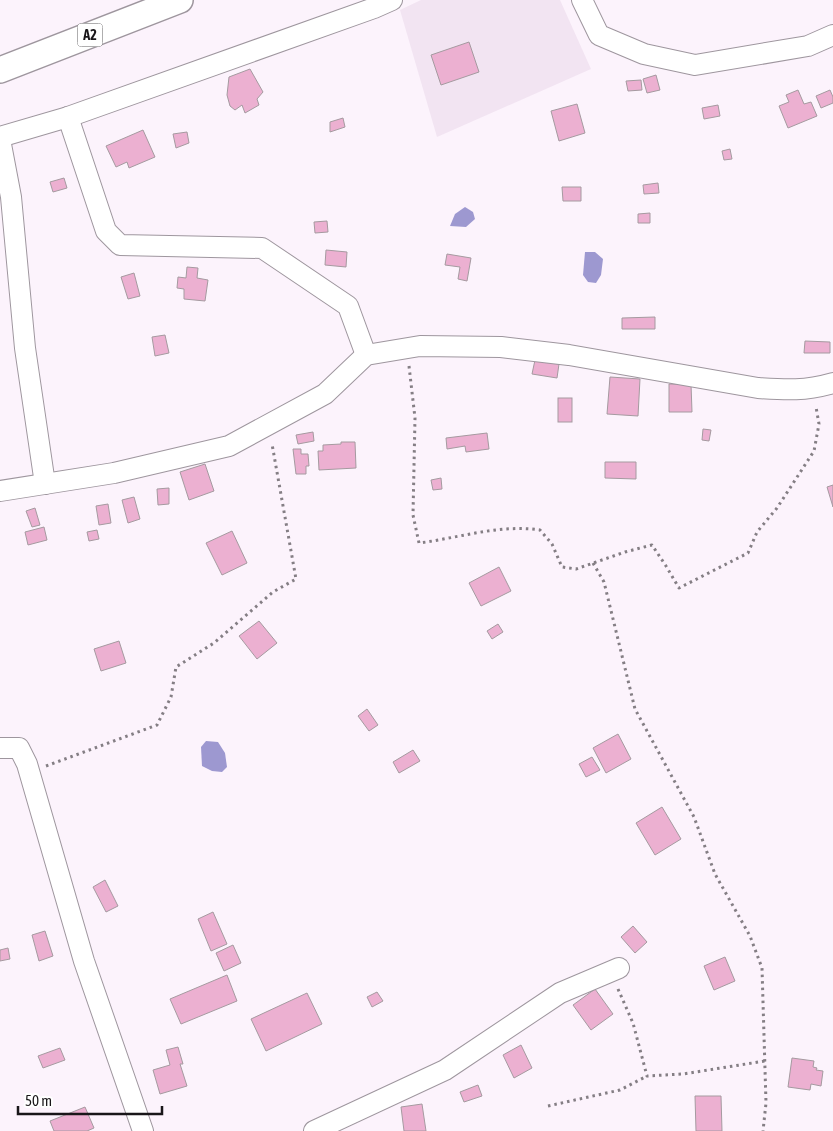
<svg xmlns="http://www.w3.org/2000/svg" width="833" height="1131" viewBox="0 0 833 1131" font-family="'Asap Condensed',sans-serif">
  <rect width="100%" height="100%" fill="#fcf3fc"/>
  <!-- built -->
  <polygon fill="#f2e4f2" points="421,0 560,0 591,69 437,137 400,10"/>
  <!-- water -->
  <g fill="#9d98d0">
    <polygon points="465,207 473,212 475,219 466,227 450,226 455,214"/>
    <polygon points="585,252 595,252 603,259 601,275 596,283 588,282 583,275"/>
    <polygon points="206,741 218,742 225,753 227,767 222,772 212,771 202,766 201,747"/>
  </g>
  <!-- building -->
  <g fill="#ecb0d1" stroke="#a59aa0">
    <polygon points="469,42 479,72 441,85 431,55"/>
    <polygon points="250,69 263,92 257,99 259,105 245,113 242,105 235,110 230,106 227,95 229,77"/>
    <polygon points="656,75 660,90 647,93 643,79"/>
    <polygon points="641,80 642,90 628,91 626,81"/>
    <polygon points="798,90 804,104 811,102 817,116 788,128 779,106 789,102 786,95"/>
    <polygon points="830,90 833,97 833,103 821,108 816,96"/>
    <polygon points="577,104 585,133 559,141 551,111"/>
    <polygon points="718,105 720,116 704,119 702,108"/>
    <polygon points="343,118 345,127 330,132 330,122"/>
    <polygon points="143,130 155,157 129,168 127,162 116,167 106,146"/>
    <polygon points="187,132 189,143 176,148 173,134"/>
    <polygon points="730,149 732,159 724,160 722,151"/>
    <polygon points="64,178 67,188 53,192 50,182"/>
    <polygon points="658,183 659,193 644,194 643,185"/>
    <polygon points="562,187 581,187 581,201 563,201"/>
    <polygon points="650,213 650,223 638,223 638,214"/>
    <polygon points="327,221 328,232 315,233 314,222"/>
    <polygon points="326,250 347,252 346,267 325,265"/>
    <polygon points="447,254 471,258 467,281 458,279 460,267 445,265"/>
    <polygon points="187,267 198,268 197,278 208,280 205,301 184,299 184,289 177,288 178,277 186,278"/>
    <polygon points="134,273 140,296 128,299 121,277"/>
    <polygon points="655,317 655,329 622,329 622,318"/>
    <polygon points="165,335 169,353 155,356 152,337"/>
    <polygon points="805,341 830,342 830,353 804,353"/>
    <polygon points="535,360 559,364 557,378 532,374"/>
    <polygon points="610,377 640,379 638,416 607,414"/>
    <polygon points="669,384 691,384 692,412 669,412"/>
    <rect x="558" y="398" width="14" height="24"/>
    <polygon points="703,429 711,430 709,441 702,440"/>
    <polygon points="313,432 314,441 298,444 296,435"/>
    <polygon points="487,433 489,449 466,452 465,446 447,449 446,438"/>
    <polygon points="341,442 355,442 356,468 319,470 318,451 323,451 323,445 341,444"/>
    <polygon points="293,449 301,449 301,454 308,454 309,466 306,466 306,474 296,474"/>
    <polygon points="605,462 636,462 636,479 605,478"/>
    <polygon points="205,464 214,491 189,500 180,472"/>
    <polygon points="441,478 442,489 433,490 431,480"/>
    <polygon points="833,485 833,507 827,487"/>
    <polygon points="169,488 169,504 158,505 157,489"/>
    <polygon points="134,497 140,519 128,523 122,500"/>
    <polygon points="108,504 111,523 99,525 96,506"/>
    <polygon points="35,508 40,525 32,527 26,511"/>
    <polygon points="44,527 47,540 28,545 25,532"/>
    <polygon points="97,530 99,539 89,541 87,532"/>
    <polygon points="232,531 247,563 222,575 206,543"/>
    <polygon points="499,567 511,591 481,606 469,583"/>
    <polygon points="259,621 277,643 257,659 239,636"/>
    <polygon points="498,624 503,632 492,639 487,631"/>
    <polygon points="119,641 126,663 101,671 94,649"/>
    <polygon points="367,709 378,725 369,731 358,716"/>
    <polygon points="618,734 631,759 606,773 593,748"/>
    <polygon points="413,750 420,761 399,773 393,762"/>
    <polygon points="592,757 600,770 586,777 579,764"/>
    <polygon points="662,807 681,839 655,855 636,823"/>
    <polygon points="105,880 118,906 106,912 93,887"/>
    <polygon points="213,912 227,944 211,951 198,919"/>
    <polygon points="633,926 647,942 635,953 621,937"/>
    <polygon points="45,931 53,956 39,961 32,935"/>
    <polygon points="233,945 241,963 224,971 216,953"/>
    <polygon points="8,948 10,959 0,961 0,950"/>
    <polygon points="725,957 735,981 714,990 704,966"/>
    <polygon points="227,975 237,1001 181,1024 170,999"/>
    <polygon points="595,989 613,1014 591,1030 573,1005"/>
    <polygon points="377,992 383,1001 372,1007 367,997"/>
    <polygon points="307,993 322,1024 266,1051 251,1019"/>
    <polygon points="521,1045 532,1068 514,1078 503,1055"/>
    <polygon points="178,1047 183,1064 180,1064 187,1086 160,1094 153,1070 170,1065 166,1050"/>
    <polygon points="60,1048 65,1060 43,1068 38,1056"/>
    <polygon points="792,1058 814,1061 813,1067 817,1068 816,1070 823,1071 821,1086 811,1084 810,1090 788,1087"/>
    <polygon points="478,1085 482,1096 464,1102 460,1092"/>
    <polygon points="695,1096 721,1096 722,1131 696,1131"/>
    <polygon points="422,1104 426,1131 404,1131 401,1107"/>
    <polygon points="85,1107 94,1128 87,1131 54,1131 50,1121"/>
  </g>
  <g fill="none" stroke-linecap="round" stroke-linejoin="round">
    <defs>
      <g id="minor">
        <polyline points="582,0 599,35 644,54 695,65 808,46 833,35"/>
        <polyline points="68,117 106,231 120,245 262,248 348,306 366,355"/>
        <polyline points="0,137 68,117 374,8 392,0"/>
        <polyline points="0,139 11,197 25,348 45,484"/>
        <path d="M0 491 114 473 229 446 325 394 366 355 420 346 501 347 569 355 758 388C787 390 805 391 833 383"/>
        <polyline points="0,748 19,748 27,764 84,961 143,1131"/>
        <polyline points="314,1131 445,1070 560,993 619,968"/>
      </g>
      <polyline id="major" points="0,70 180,0"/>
    </defs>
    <!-- minor casing -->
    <use href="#minor" stroke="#9e969e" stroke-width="22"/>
    <!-- major casing -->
    <use href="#major" stroke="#9e969e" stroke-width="28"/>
    <!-- path -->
    <g stroke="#847e84" stroke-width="3" stroke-dasharray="2.5 4" stroke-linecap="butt">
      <path d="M409 366 415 418 413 515 419 543C459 538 499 524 540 530L552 544 562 567 576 569 625 552 652 545 666 566 679 588 748 553 757 532 777 508 814 451 819 424 816 407"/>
      <polyline points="593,563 604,582 635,709 694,817 715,874 750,936 762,968 766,1103 763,1131"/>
      <polyline points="46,766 157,725 171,697 176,667 214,643 273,592 296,579 272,444"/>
      <polyline points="618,989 633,1023 647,1076 683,1074 765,1061"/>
      <polyline points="548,1106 620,1090 647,1076"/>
    </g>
    <!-- minor -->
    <use href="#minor" stroke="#fff" stroke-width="20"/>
    <!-- major -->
    <use href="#major" stroke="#fff" stroke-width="25"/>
  </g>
  <g text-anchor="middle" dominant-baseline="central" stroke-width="4" stroke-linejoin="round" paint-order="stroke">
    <!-- shield labels -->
    <rect fill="#fff" stroke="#5e5c5e" stroke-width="1" x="77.5" y="23.5" width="25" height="23" rx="4"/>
    <g font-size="14" font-weight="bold" fill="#191619">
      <text x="90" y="35">A2</text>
    </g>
  </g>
  <!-- scale -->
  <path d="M18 1106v8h144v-8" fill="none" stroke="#191619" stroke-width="2.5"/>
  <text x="25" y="1106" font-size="15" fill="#191619" stroke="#ffffff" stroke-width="4" paint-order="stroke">50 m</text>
</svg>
